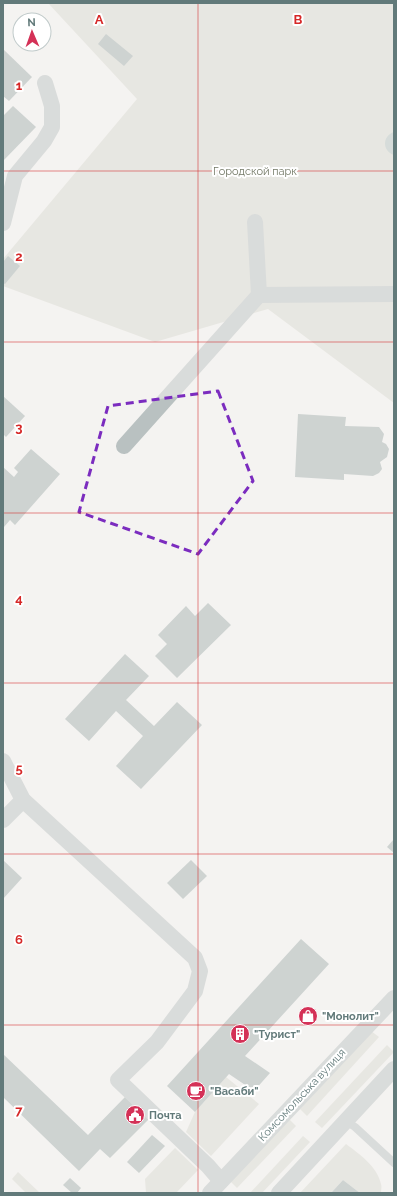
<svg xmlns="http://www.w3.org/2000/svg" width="397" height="1196" viewBox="0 0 397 1196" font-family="Raleway,sans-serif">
  <rect width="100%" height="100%" fill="#f4f3f1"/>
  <!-- green -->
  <g fill="#d8d9d0">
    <polygon points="48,3 394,3 394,403 268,309 155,342 3,286 3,259 137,99"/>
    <polygon points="371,1031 379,1037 307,1116 300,1109"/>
    <polygon points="387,1045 394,1052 322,1128 315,1122"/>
    <polygon points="226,1077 259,1104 211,1156 186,1132 195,1112"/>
    <polygon points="289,1119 296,1126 237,1188 230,1181"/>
    <polygon points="303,1136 310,1142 262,1193 250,1193"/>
    <path d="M346 1144C359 1154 377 1166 381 1184 382 1186 381 1190 381 1193H360L343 1180 331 1193H300Z"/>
    <polygon points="175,1148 198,1170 176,1193 146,1193 145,1179"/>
    <polygon points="18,1172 40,1193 26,1193 12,1179"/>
  </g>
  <!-- water -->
  <path fill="#b1c2be" d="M394 132V155C382 151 382 136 394 132Z"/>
  <!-- building -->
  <g fill="#9fadac">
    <polygon points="106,34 133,56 124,66 98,44"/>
    <polygon points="3,49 32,77 9,101 3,96"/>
    <polygon points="13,106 36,127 3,161 3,116"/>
    <polygon points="8,256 20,266 5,284 3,283 3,262"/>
    <polygon points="3,396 25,416 6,437 3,434"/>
    <polygon points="298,414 346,417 345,426 379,427 384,434 382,442 386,444 389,449 387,457 380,462 382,469 379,473 373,476 344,474 344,480 295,477"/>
    <polygon points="31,449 60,474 15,525 10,520 4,527 3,526 3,467 14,477 18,472 14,468"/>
    <polygon points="208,603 231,625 177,678 155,656 167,644 158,635 186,606 195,616"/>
    <polygon points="125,654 149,676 126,700 154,726 177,702 202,725 141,789 116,766 143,736 116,711 89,741 65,719"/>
    <polygon points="394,839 394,853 387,847"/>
    <polygon points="3,860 22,878 3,899"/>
    <polygon points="191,860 207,876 183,899 167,883"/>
    <polygon points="301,939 329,964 245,1056 270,1073 254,1091 229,1074 195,1112 167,1086"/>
    <polygon points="3,1054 88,1135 125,1097 149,1119 110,1158 100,1149 79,1171 3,1097"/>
    <polygon points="152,1135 165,1146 139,1173 127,1162"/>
    <polygon points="70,1178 81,1188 77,1193 72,1193 63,1185"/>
    <polygon points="343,1180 360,1193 331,1193"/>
  </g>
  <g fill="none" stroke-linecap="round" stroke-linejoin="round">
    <!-- lane -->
    <polyline stroke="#b9c1c1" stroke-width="8" points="346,1121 355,1127 394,1163"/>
    <!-- street -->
    <g stroke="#b9c1c1" stroke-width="16">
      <polyline points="255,222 259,295 394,294"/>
      <polyline points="3,223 15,176 44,141 52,127 52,106 45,83"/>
      <polyline points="124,446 259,295"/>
      <polyline points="3,761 23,800 195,958 200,971 195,991 157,1042 118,1080 208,1166 221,1181"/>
      <polyline points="3,820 23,800"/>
      <polyline points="210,1193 394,998"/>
      <polyline points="279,1193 394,1069"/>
    </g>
  </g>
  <!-- marked area -->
  <path d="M0 0H397V1196H0ZM218 391 253 481 198 554 79 512 108 406Z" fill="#f4f3f1" fill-opacity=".55" fill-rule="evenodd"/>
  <path fill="none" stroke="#7b2cbf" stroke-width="3" stroke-dasharray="8 5" stroke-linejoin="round" d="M218 391 253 481 198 554 79 512 108 406Z"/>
  <!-- grid -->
  <path fill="none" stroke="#d62828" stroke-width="1" stroke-opacity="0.55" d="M198 3V1193M3 171H394M3 342H394M3 513H394M3 683H394M3 854H394M3 1025H394"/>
  <!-- icons -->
  <defs>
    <symbol id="shop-disc" viewBox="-11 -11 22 22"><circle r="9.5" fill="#d43157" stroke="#fff"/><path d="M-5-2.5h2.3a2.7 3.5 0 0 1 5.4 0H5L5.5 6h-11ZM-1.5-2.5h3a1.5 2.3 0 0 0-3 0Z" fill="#fff"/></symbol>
    <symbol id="building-disc" viewBox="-11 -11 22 22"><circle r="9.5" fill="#d43157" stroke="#fff"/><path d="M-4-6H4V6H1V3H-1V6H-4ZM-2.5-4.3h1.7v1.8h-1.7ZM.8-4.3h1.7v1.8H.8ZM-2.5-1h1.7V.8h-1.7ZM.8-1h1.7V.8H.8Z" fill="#fff"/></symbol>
    <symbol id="cafe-disc" viewBox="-11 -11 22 22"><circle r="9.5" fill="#d43157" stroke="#fff"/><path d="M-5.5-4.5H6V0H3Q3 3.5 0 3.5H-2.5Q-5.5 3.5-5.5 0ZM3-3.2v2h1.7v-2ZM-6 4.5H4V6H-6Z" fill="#fff"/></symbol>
    <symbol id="civic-disc" viewBox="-11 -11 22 22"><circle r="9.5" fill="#d43157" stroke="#fff"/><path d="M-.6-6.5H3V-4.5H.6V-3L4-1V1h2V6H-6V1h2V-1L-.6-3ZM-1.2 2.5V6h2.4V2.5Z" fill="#fff"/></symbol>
  </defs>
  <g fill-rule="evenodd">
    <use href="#shop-disc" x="297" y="1005" width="22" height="22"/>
    <use href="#building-disc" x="229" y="1023" width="22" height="22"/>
    <use href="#cafe-disc" x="185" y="1080" width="22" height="22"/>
    <use href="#civic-disc" x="124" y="1104" width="22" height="22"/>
  </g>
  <g text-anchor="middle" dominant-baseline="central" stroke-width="4" stroke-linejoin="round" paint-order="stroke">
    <!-- park labels -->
    <g font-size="11" fill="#717764" stroke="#fff">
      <text x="255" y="171">Городской парк</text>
    </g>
    <!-- poi labels -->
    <g font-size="11" font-weight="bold" fill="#627a7a" stroke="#fff" text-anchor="start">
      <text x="322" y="1016">"Монолит"</text>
      <text x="254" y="1034">"Турист"</text>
      <text x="210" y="1091">"Васаби"</text>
      <text x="149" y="1115">Почта</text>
    </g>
    <!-- street labels -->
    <g font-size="11" fill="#627a7a" stroke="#fff">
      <text transform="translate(302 1095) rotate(-47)">Комсомольська вулиця</text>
    </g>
  </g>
  <g font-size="13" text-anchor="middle" font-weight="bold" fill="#d62828" stroke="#fff" stroke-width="4" stroke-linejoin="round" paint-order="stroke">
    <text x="99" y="24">A</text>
    <text x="298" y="24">B</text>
    <text x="19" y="90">1</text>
    <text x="19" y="261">2</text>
    <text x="19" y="432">3</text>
    <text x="19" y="603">4</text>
    <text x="19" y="773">5</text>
    <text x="19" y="944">6</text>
    <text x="19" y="1115">7</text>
  </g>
  <!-- border -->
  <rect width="397" height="1196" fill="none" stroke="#627a7a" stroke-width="8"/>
  <!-- north arrow -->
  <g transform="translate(32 32) rotate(358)"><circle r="19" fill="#ffffff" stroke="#c0caca"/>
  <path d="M0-3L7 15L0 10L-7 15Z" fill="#d43157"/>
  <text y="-6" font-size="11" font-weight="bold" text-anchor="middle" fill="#627a7a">N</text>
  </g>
</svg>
